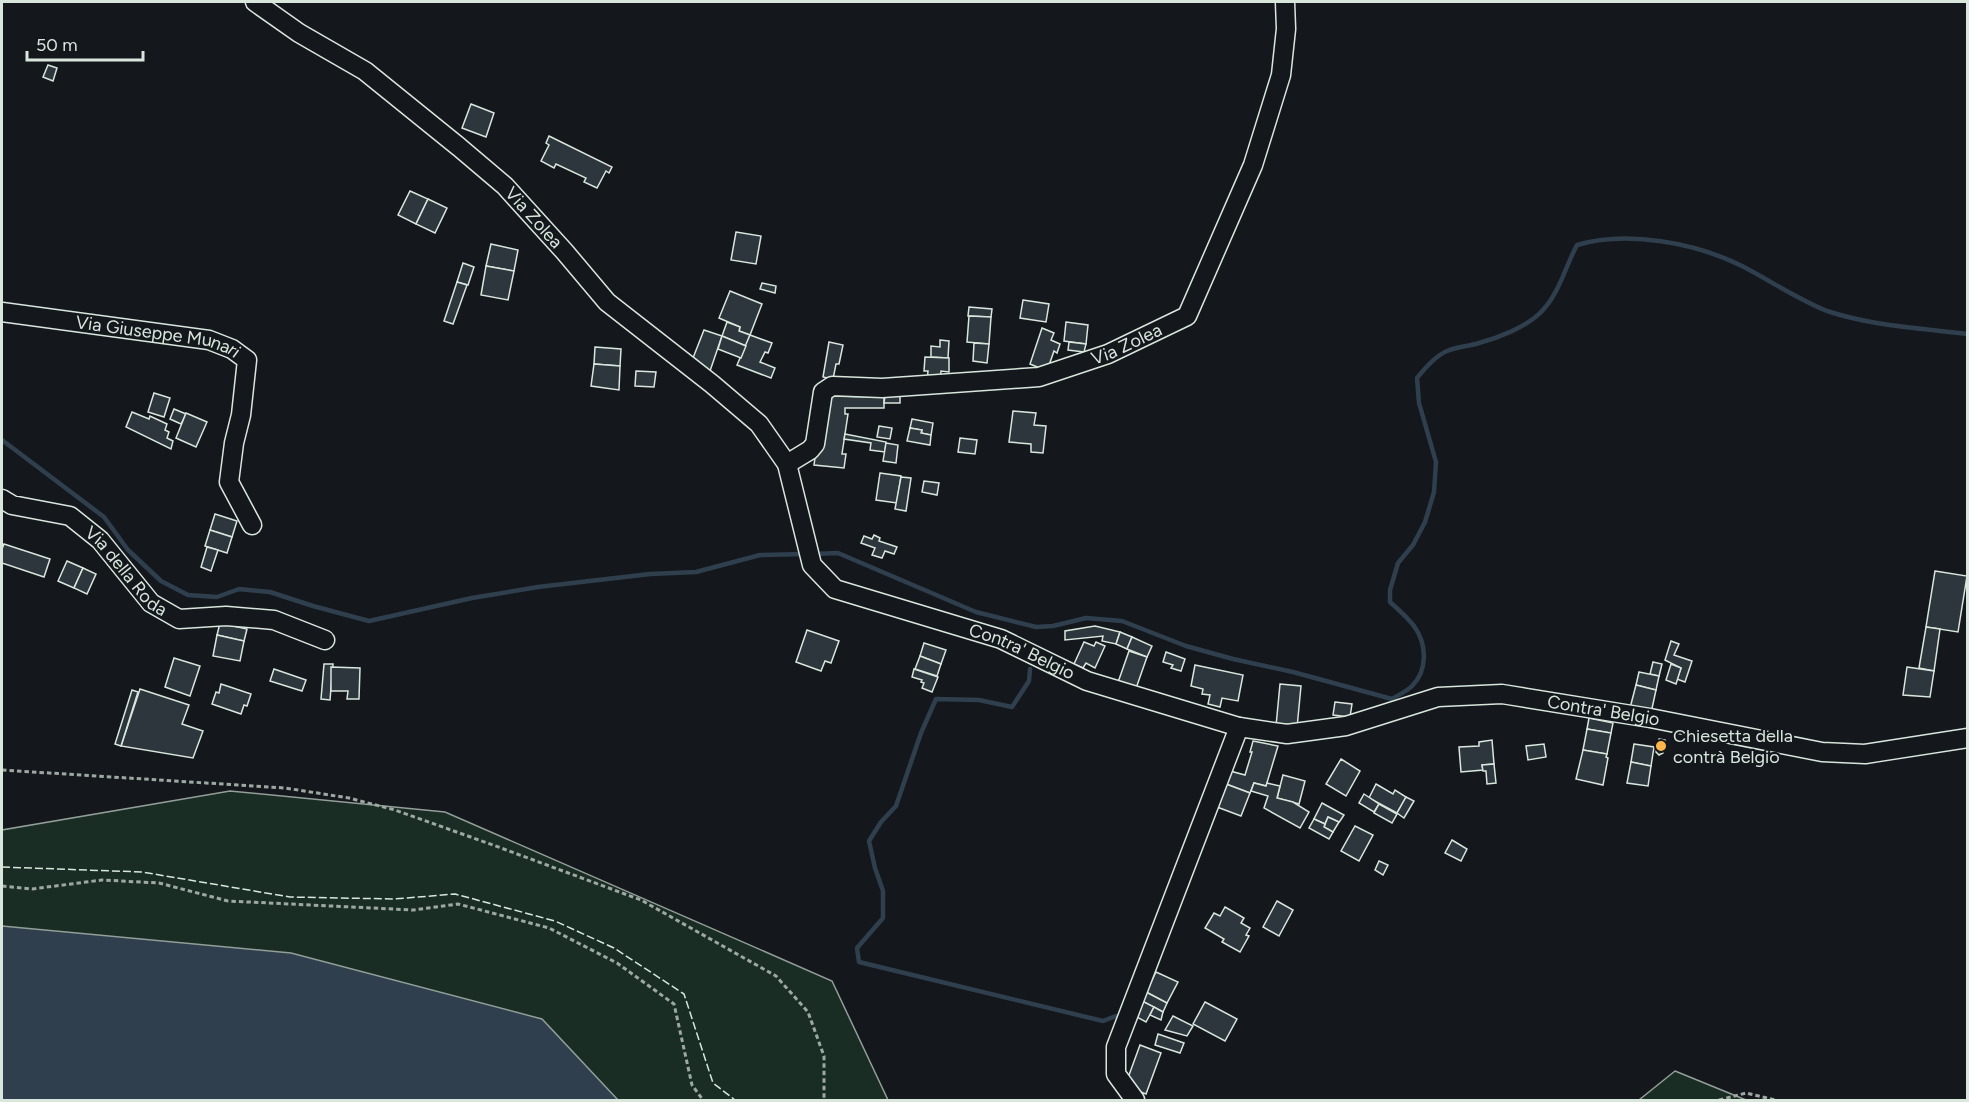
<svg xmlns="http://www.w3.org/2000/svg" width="1969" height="1102" viewBox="0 0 1969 1102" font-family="Figtree,sans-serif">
  <rect width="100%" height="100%" fill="#14181c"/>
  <!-- green -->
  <g fill="#1a2d24" stroke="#939e99" stroke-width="1.5">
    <polygon points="230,791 445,812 832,981 888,1100 2,1100 2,830"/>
    <polygon points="1675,1071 1746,1100 1639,1100"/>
  </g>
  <!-- water -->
  <polygon fill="#2f3f4d" stroke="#939e99" stroke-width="1.5" points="2,926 291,953 542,1019 618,1100 2,1100"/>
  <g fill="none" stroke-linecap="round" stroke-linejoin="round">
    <!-- stream -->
    <g stroke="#2f3f4d" stroke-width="4.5">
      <polyline points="2,440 104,517 128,550 161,581 188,595 217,597 239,589 270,592 313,606 369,621 472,598 538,587 650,574 696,572 760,555 804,554"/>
      <path d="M813 554 838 553 976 612 1036 627 1053 626 1086 618 1122 621 1186 646 1233 659 1293 672 1392 699C1398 695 1406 692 1412 686 1428 670 1427 644 1414 626 1407 617 1398 609 1390 602V590L1398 563 1413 545 1425 522 1434 492 1436 462 1419 403 1417 378C1425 368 1435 356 1447 351 1457 347 1469 346 1479 343 1498 338 1526 327 1540 313 1559 295 1565 267 1577 245 1627 230 1696 243 1742 266 1771 281 1797 299 1827 311 1872 326 1921 328 1968 334"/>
      <polyline points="1030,669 1029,681 1012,707 979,700 936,699 921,733 896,806 881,822 869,841 875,868 883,891 883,918 857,948 859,962 1103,1021 1116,1016"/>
    </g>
  </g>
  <!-- building -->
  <g fill="#2c363c" stroke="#d8e6dc" stroke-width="1.5">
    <polygon points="48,65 57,68 53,81 43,77"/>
    <polygon points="471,104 494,113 486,137 462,128"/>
    <polygon points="549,136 612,167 609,173 606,171 597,188 584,182 586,178 556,164 554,168 541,161 549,145 546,143"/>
    <polygon points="410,191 428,199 416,224 398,215"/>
    <polygon points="428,199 447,208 435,233 416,224"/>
    <polygon points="736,232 761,236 756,264 731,260"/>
    <polygon points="491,244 518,250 514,271 486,266"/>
    <polygon points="463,263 474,267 468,285 457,282"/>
    <polygon points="486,266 514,271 508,300 481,295"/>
    <polygon points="457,282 467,285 453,324 444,321"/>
    <polygon points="762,283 776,286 775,293 760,289"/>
    <polygon points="730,291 762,304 750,335 739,331 740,327 719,318"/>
    <polygon points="1023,300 1049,304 1046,322 1020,318"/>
    <polygon points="969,307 992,309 991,317 968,316"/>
    <polygon points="969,316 991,317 989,344 967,342"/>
    <polygon points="727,322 740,327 739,331 750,335 746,346 722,336"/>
    <polygon points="1066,322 1088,325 1086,344 1064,341"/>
    <polygon points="1042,328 1054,333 1051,340 1060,344 1057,353 1054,351 1047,371 1030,364"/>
    <polygon points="704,330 722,336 710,371 691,363"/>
    <polygon points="750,335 772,343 768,353 765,352 760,362 775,368 771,378 737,365"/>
    <polygon points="722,336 746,346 741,358 718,349"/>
    <polygon points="940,340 949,341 948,358 931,357 931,346 940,347"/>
    <polygon points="829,342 843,345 839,364 836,364 833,379 823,377"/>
    <polygon points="1069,342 1086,344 1084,352 1068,350"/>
    <polygon points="974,343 989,344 987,363 973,361"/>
    <polygon points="595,347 621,349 620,366 594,364"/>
    <polygon points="925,357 949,358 949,372 941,371 940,382 927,381 928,371 924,371"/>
    <polygon points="594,364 620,366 619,390 591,386"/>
    <polygon points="636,371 656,372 654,387 635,386"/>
    <polygon points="154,393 170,398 164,417 148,412"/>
    <polygon points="824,396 884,397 884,408 845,408 845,414 848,414 842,454 846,454 844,468 814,465"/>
    <polygon points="885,396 900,396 900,403 884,403"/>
    <polygon points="174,409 186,414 181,424 170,419"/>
    <polygon points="1013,411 1036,413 1034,425 1046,426 1043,453 1031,452 1031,444 1009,442"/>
    <polygon points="132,412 149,419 150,416 167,424 165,430 169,432 167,438 173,441 171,449 126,427"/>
    <polygon points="186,413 207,422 196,447 176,438"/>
    <polygon points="912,419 933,423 931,435 921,433 922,430 910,428"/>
    <polygon points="879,426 892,428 890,439 877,437"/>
    <polygon points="910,428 922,430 921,433 931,435 930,445 907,441"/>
    <polygon points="845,434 886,442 885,452 870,450 871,443 844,439"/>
    <polygon points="960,438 977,440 975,454 958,452"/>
    <polygon points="886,443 898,445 896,463 883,461"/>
    <polygon points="880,473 901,476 897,503 876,500"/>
    <polygon points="901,477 911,478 906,511 895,509"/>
    <polygon points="924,481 939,483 937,495 922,492"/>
    <polygon points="215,514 237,521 232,537 210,530"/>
    <polygon points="210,530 232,537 227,553 205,546"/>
    <polygon points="874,535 880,538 879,541 897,547 894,554 885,551 882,558 872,555 875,548 861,543 864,536 872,539"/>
    <polygon points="4,544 50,559 44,577 2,563 2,549"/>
    <polygon points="207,547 218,550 211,571 201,567"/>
    <polygon points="67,561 83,568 74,588 58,581"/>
    <polygon points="83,568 96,574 87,594 74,588"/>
    <polygon points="1935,571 1967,576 1958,632 1926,627"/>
    <polygon points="220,623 247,629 244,641 217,635"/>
    <polygon points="1095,626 1120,632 1116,644 1102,641 1103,636 1065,640 1065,631"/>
    <polygon points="1926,627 1940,629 1934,671 1919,668"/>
    <polygon points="807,630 839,641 831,663 825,661 821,671 796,662"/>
    <polygon points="1120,632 1132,637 1127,649 1116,644"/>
    <polygon points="217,635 244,641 240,661 213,656"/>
    <polygon points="1132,637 1152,646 1147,657 1127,649"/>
    <polygon points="1671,641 1679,644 1674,655 1692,661 1685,682 1677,679 1681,668 1665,660"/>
    <polygon points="1084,642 1094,646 1096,642 1105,646 1095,668 1086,663 1083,668 1074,664"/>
    <polygon points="924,643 946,650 941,664 920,656"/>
    <polygon points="1129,651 1147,657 1134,694 1116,688"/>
    <polygon points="1166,652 1185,659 1181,671 1171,668 1173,665 1163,662"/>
    <polygon points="920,656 941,664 937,676 915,669"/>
    <polygon points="174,658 200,666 190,696 165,687"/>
    <polygon points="1653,662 1662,664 1659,676 1650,674"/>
    <polygon points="324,664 333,664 330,700 321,699"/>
    <polygon points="1671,664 1681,668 1676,684 1666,680"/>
    <polygon points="1195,665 1243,675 1238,701 1222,698 1220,707 1208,704 1210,695 1202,694 1203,689 1191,686"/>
    <polygon points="331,667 360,668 359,699 347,699 348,691 331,691"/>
    <polygon points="1907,667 1934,671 1930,697 1903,695"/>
    <polygon points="274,669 306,680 302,691 270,681"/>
    <polygon points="914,669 938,677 932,692 922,688 924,683 921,682 922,680 912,677"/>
    <polygon points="1639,672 1659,676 1656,690 1636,685"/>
    <polygon points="221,684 251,694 247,706 244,705 241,714 212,704 216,692 219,693"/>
    <polygon points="1280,684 1301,686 1297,728 1276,726"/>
    <polygon points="1636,685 1656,690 1651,713 1630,708"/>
    <polygon points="140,689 189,705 182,724 203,731 193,758 121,746"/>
    <polygon points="132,690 138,692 121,746 115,744"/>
    <polygon points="1335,702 1352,704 1350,717 1333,715"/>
    <polygon points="1589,718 1613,723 1611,733 1587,729"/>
    <polygon points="1587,729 1611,733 1607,754 1583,750"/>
    <polygon points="1659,739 1665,740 1663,753 1659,755 1656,752"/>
    <polygon points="1492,740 1494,764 1482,765 1483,770 1461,772 1459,747 1479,746 1479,742"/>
    <polygon points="1253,741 1278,746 1266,786 1254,783 1250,793 1226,784 1230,771 1245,775 1252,752 1250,752"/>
    <polygon points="1544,744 1546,757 1528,760 1526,746"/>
    <polygon points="1634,744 1654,747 1651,766 1631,762"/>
    <polygon points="1583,750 1607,754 1606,757 1608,758 1603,785 1576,779"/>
    <polygon points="1341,759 1360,771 1346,796 1326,784"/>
    <polygon points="1631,762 1651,766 1648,786 1627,783"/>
    <polygon points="1494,764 1496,783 1487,784 1486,771 1483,771 1482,765"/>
    <polygon points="1283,775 1305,781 1299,804 1277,798"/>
    <polygon points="1254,783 1266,786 1267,783 1280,786 1277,798 1293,802 1309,812 1300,828 1264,808 1268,796 1251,791"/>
    <polygon points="1226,784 1250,793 1241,816 1217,807"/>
    <polygon points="1376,784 1393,794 1395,790 1406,797 1397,813 1369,798"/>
    <polygon points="1364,794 1379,804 1374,812 1359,803"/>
    <polygon points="1406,797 1414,801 1404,818 1397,813"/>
    <polygon points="1322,803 1344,815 1340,821 1339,822 1328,817 1325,824 1314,819"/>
    <polygon points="1379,804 1397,814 1392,823 1374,813"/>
    <polygon points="1328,817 1339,822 1333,832 1324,827"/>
    <polygon points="1314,819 1325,824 1324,827 1333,832 1329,839 1309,828"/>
    <polygon points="1355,826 1373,835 1359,861 1341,851"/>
    <polygon points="1452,840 1467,849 1461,861 1445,853"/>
    <polygon points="1379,861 1388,865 1383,875 1375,870"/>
    <polygon points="1277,901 1293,910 1279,936 1263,927"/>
    <polygon points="1225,907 1244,918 1241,923 1250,928 1246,935 1249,936 1240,952 1222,942 1224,939 1205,928 1214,913 1220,916"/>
    <polygon points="1156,972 1178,982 1167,1003 1146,992"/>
    <polygon points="1146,992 1167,1003 1163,1012 1142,1001"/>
    <polygon points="1142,1001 1154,1007 1146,1022 1135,1016"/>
    <polygon points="1205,1002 1237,1019 1225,1041 1193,1024"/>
    <polygon points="1154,1007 1163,1012 1161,1020 1150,1015"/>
    <polygon points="1173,1016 1193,1026 1187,1036 1165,1030"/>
    <polygon points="1158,1034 1184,1043 1180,1053 1155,1045"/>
    <polygon points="1140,1045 1161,1053 1146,1094 1125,1086"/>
  </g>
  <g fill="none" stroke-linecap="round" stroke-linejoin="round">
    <defs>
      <g id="minor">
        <path id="s1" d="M255 2 299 33 365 71 459 147 505 186 564 251 607 302 712 384 759 424 787 464 812 565 835 589 1001 639 1087 681 1239 727 1287 734 1346 726 1438 697 1502 694 1650 718 1822 752 1865 754 1968 738"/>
        <path id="s2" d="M2 312 209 340 232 349 247 360 241 415 234 443 229 482 252 525"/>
        <path id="s3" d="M787 464 810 450 815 444 823 392 832 386 882 388 1039 377 1108 354 1187 316 1253 165 1281 75 1286 29 1285 2"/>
        <path id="s4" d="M2 499 12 505 70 516 100 540 151 603 179 619 226 616 274 620 325 640"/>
        <polyline points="1135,1100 1116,1074 1116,1047 1239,727"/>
      </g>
    </defs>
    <!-- minor casing -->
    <use href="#minor" stroke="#d8e6dc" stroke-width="21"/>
    <!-- path -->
    <g stroke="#9da8a2" stroke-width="3" stroke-dasharray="4.5 3" stroke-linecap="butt">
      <polyline points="2,770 285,788 349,798 395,810 493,845 641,900 776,976 808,1012 824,1056 824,1100"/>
      <polyline points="2,886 32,889 102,880 159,883 228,901 413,910 458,904 549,928 617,963 674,1004 692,1085 703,1100"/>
      <polyline points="1719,1100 1746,1093 1775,1100"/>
    </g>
    <!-- minor -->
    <use href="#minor" stroke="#14181c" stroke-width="18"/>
    <!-- fence -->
    <polyline stroke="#d8e6dc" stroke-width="1.5" stroke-dasharray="8 3" stroke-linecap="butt" points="2,867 142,872 290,897 394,899 455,894 555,921 614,948 684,994 713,1083 735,1100"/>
  </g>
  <!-- markers -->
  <circle fill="#ffb74d" stroke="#14181c" stroke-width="2" cx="1661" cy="746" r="6"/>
  <g text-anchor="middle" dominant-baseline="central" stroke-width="4.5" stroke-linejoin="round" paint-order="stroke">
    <!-- street labels -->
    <g font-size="18" fill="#d8e6dc" stroke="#14181c">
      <text stroke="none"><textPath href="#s1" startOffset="354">Via Zolea</textPath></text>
      <text stroke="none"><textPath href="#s2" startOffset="158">Via Giuseppe Munari</textPath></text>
      <text stroke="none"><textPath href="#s3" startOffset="399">Via Zolea</textPath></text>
      <text stroke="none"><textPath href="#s4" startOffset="150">Via della Roda</textPath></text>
      <text stroke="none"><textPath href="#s1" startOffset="1044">Contra' Belgio</textPath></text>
      <text stroke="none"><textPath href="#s1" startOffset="1646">Contra' Belgio</textPath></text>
    </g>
    <!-- poi labels -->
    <g font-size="18" fill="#d8e6dc" stroke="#14181c" text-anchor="start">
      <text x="1673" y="736">Chiesetta della<tspan x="1673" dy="21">contrà Belgio</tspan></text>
    </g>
  </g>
  <!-- border -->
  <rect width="1969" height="1102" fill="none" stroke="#d8e6dc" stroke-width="6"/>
  <!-- scale -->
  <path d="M27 51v9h116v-9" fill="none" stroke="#d8e6dc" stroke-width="3"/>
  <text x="36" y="51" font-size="18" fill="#d8e6dc" stroke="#14181c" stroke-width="4.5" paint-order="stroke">50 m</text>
</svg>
